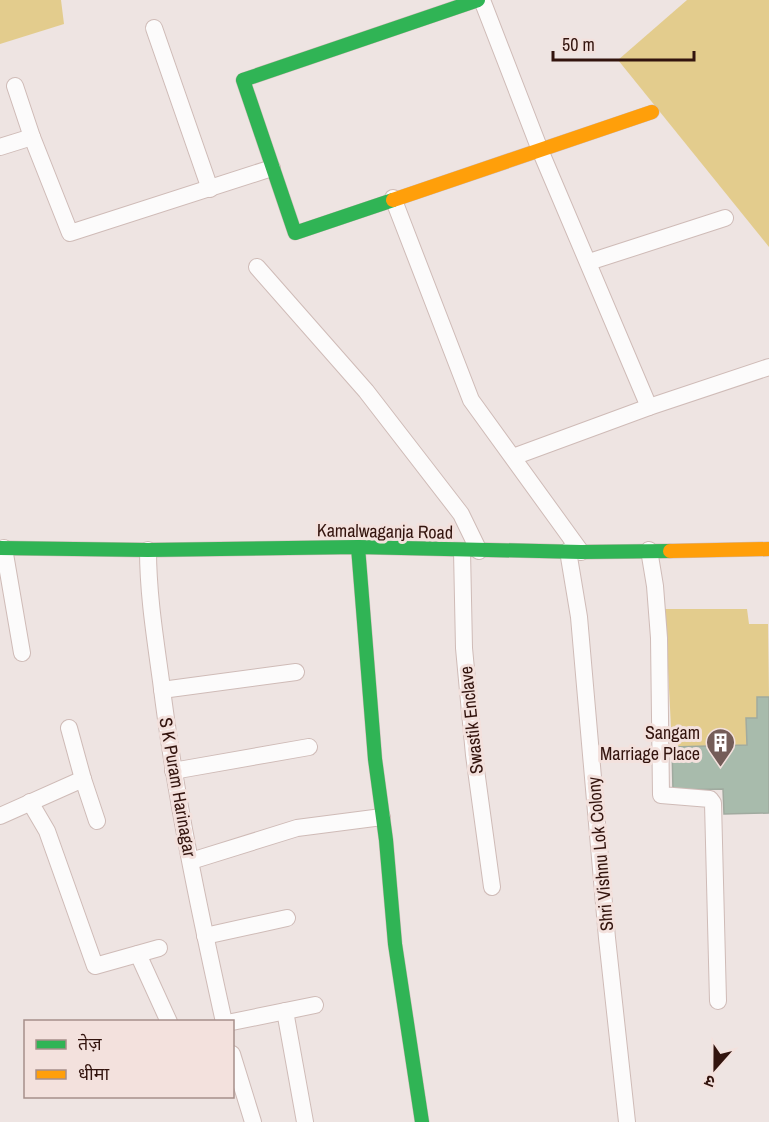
<svg xmlns="http://www.w3.org/2000/svg" width="769" height="1122" viewBox="0 0 769 1122" font-family="'Archivo Narrow','Noto Sans Devanagari',sans-serif">
  <rect width="100%" height="100%" fill="#eee4e2"/>
  <!-- green -->
  <g fill="#e3cc8d">
    <polygon points="0,0 61,0 64,24 0,44"/>
    <polygon points="687,0 769,0 769,247 618,60"/>
    <polygon points="665,609 747,609 749,624 768,624 769,697 757,697 757,718 746,718 747,745 672,747"/>
  </g>
  <!-- building -->
  <polygon fill="#a8bbac" stroke="#a0aa9f" stroke-width="1.5" points="757,697 769,697 769,813 724,814 723,789 673,790 672,747 747,745 746,718 757,718"/>
  <g fill="none" stroke-linecap="round" stroke-linejoin="round">
    <defs>
      <g id="street">
        <polyline points="482,0 540,150 649,407"/>
        <polyline points="154,28 210,189"/>
        <polyline points="15,86 32,137 70,233 272,168"/>
        <polyline points="0,147 32,137"/>
        <polyline points="393,198 471,400 581,552"/>
        <polyline points="589,262 725,218"/>
        <polyline points="257,267 366,391 461,514 479,551"/>
        <polyline points="513,457 649,407 769,367"/>
        <polyline points="4,548 22,653"/>
        <path d="M148 550C148 594 155 637 161 681 175 796 199 909 224 1022"/>
        <polyline points="649,550 655,586 659,638 661,795 710,799 713,803 718,1001"/>
        <polyline points="462,551 464,648 474,755 492,887"/>
        <polyline points="568,551 579,617 607,938 627,1122"/>
        <polyline points="162,690 296,672"/>
        <polyline points="69,728 83,779 97,821"/>
        <polyline points="173,771 309,747"/>
        <polyline points="30,802 47,831 95,966 159,948"/>
        <polyline points="0,816 83,779"/>
        <polyline points="191,861 297,828 382,817"/>
        <polyline points="205,936 287,918"/>
        <polyline points="138,954 169,1022"/>
        <polyline points="285,1011 305,1122"/>
        <polyline points="232,1022 315,1005"/>
        <polyline points="232,1054 253,1122"/>
      </g>
      <g id="fast">
        <polyline points="393,200 295,233 243,80 478,0"/>
        <polyline points="358,547 375,759 386,840 395,944 422,1122"/>
        <polyline points="0,548 148,550 358,547 581,552 670,551"/>
      </g>
      <g id="slow">
        <polyline points="393,200 652,112"/>
        <polyline points="670,551 769,549"/>
      </g>
    </defs>
    <!-- street casing -->
    <use href="#street" stroke="#cfbbb7" stroke-width="18"/>
    <!-- fast casing -->
    <use href="#fast" stroke="#cfbbb7" stroke-width="15"/>
    <!-- slow casing -->
    <use href="#slow" stroke="#cfbbb7" stroke-width="15"/>
    <!-- street -->
    <use href="#street" stroke="#fcfbfb" stroke-width="16"/>
    <!-- fast -->
    <use href="#fast" stroke="#30b455" stroke-width="14"/>
    <!-- slow -->
    <use href="#slow" stroke="#ff9f0a" stroke-width="14"/>
  </g>
  <!-- icons -->
  <defs>
    <symbol id="building-pin" viewBox="-11 -11 22 30"><path d="M0 17L-7.5 6A9.5 9.5 0 1 1 7.5 6Z" fill="#745d58" stroke="#f3e1dd"/><path d="M-4-6H4V6H1V3H-1V6H-4ZM-2.5-4.3h1.7v1.8h-1.7ZM.8-4.3h1.7v1.8H.8ZM-2.5-1h1.7V.8h-1.7ZM.8-1h1.7V.8H.8Z" fill="#fff"/></symbol>
  </defs>
  <g fill-rule="evenodd">
    <use href="#building-pin" x="704" y="726" width="33" height="45"/>
  </g>
  <g text-anchor="middle" dominant-baseline="central" stroke-width="6" stroke-linejoin="round" paint-order="stroke">
    <!-- street labels -->
    <g font-size="18" fill="#33140e" stroke="#f3e1dd">
      <text transform="translate(385 531) rotate(1)">Kamalwaganja Road</text>
      <text transform="translate(471 720) rotate(-96)">Swastik Enclave</text>
      <text transform="translate(178 787) rotate(80)">S K Puram Harinagar</text>
      <text transform="translate(600 854) rotate(-95)">Shri Vishnu Lok Colony</text>
    </g>
    <!-- poi labels -->
    <g font-size="18" fill="#33140e" stroke="#f3e1dd" text-anchor="end">
      <text x="700" y="732">Sangam<tspan x="700" dy="21">Marriage Place</tspan></text>
    </g>
  </g>
  <!-- legend -->
  <rect x="24" y="1020" width="210" height="78" fill="#f3e1dd" stroke="#a68f8a" stroke-width="1.5"/>
  <rect x="36" y="1040" width="30" height="9" fill="#30b455" stroke="#a68f8a" stroke-width="1.5"/>
  <text x="78" y="1050" font-size="18" fill="#33140e">तेज़</text>
  <rect x="36" y="1070" width="30" height="9" fill="#ff9f0a" stroke="#a68f8a" stroke-width="1.5"/>
  <text x="78" y="1080" font-size="18" fill="#33140e">धीमा</text>
  <!-- north arrow -->
  <g transform="translate(715 1068) rotate(201)" stroke="#f3e1dd" stroke-width="4.5" paint-order="stroke">
  <path d="M0-4.5L10 22L0 15L-10 22Z" fill="#33140e"/>
  <text y="-9" font-size="16" font-weight="bold" text-anchor="middle" fill="#33140e">उ</text>
  </g>
  <!-- scale -->
  <path d="M553 51v9h141v-9" fill="none" stroke="#33140e" stroke-width="3"/>
  <text x="562" y="51" font-size="18" fill="#33140e" stroke="#f3e1dd" stroke-width="4.5" paint-order="stroke">50 m</text>
</svg>
